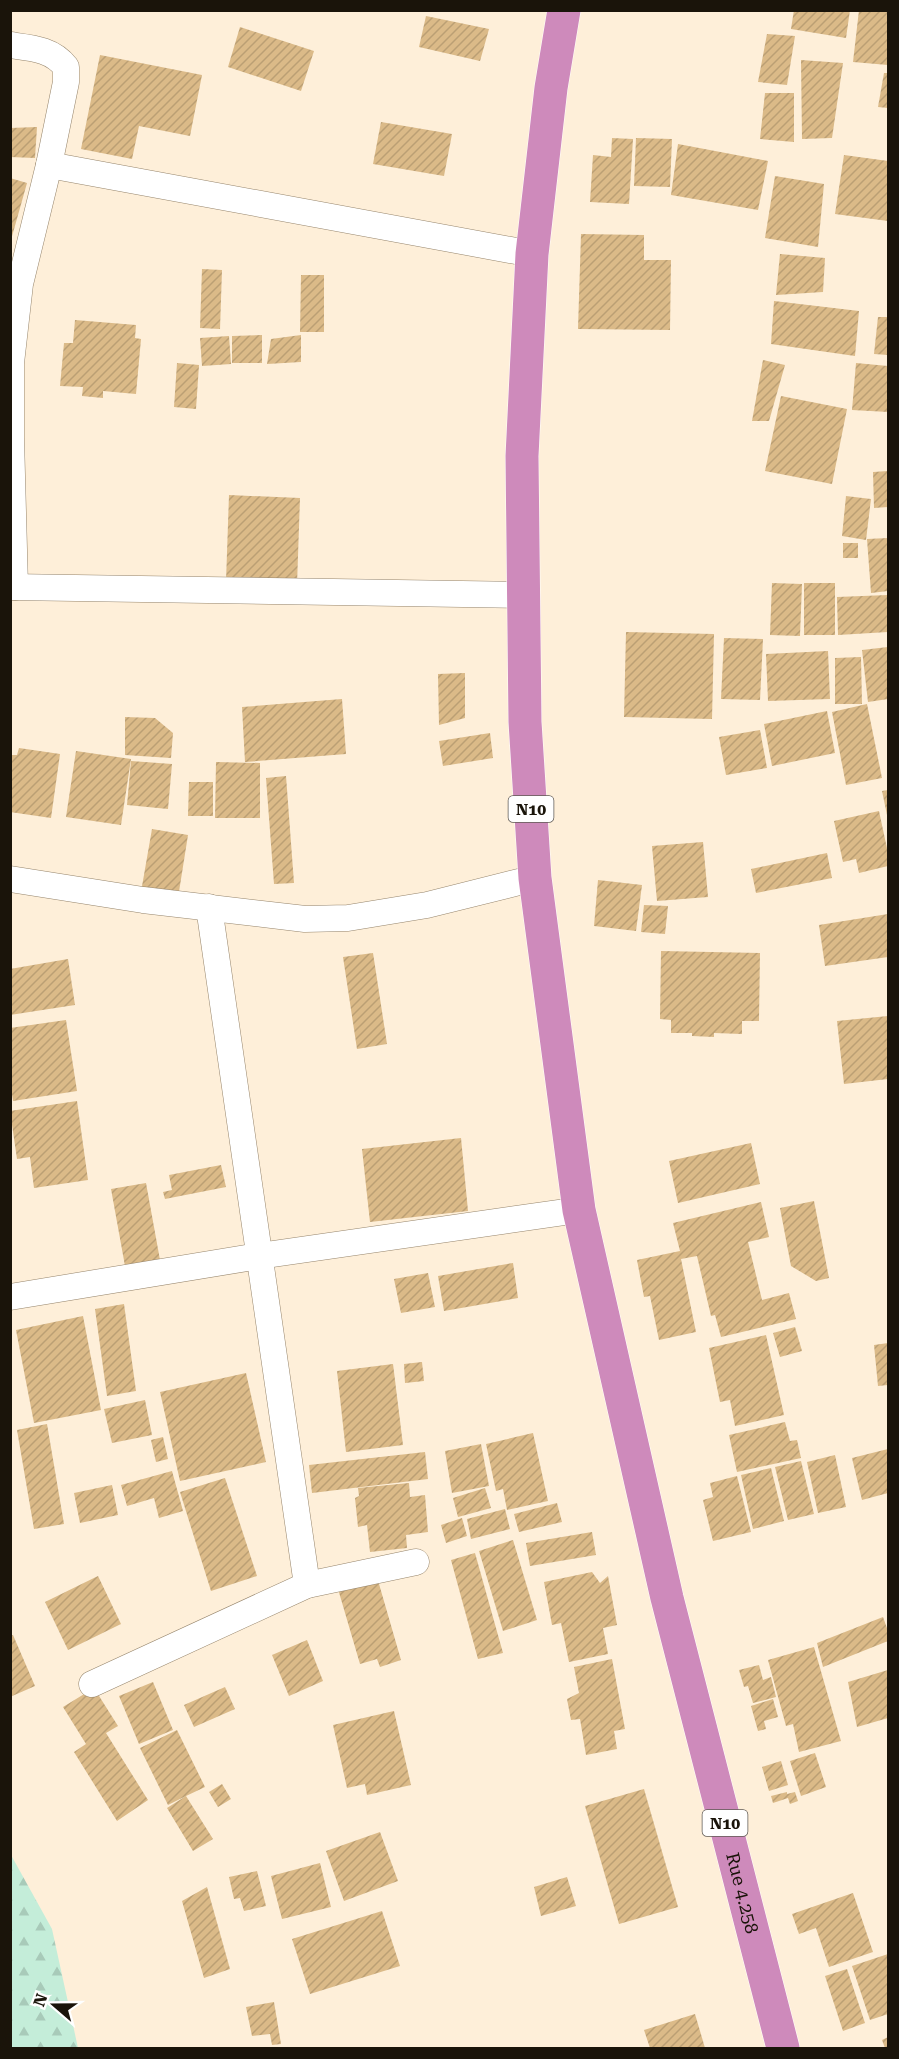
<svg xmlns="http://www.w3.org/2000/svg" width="899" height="2059" viewBox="0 0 899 2059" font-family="'Roboto Serif',serif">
  <defs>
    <pattern id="forest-firs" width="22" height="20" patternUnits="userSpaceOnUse" patternTransform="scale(1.5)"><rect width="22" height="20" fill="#c4edd9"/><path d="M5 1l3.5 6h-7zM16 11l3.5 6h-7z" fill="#a8cab9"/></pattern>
    <pattern id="building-hatch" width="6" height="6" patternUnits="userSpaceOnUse" patternTransform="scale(1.5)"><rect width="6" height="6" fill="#dbba88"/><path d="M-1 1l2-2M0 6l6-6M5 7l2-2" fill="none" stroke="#bb9f74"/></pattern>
  </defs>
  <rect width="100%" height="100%" fill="#feefd9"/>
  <!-- forest -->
  <polygon fill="url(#forest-firs)" points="11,1855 52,1929 78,2048 11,2048"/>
  <!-- building -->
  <g fill="url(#building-hatch)">
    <polygon points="794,10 850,10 846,38 791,29"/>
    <polygon points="859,10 888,10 888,65 853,62"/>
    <polygon points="426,16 489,29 480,61 419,47"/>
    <polygon points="240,27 314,51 301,91 228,67"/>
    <polygon points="767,34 795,36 787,85 758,82"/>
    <polygon points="100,55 202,75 190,136 139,126 132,159 81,149"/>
    <polygon points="801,60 843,63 832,138 802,139"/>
    <polygon points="884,73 888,73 888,108 878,107"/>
    <polygon points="765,93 794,93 794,142 760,139"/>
    <polygon points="381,122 452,134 444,176 373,164"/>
    <polygon points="37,127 35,158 10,157 10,128"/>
    <polygon points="612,138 633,139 629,204 590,202 593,155 611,157"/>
    <polygon points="636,138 672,139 670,187 634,186"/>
    <polygon points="678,144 768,161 758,210 671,195"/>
    <polygon points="844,155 888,161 888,221 835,214"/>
    <polygon points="775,176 824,184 818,247 765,238"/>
    <polygon points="10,178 27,183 11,240 10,240"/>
    <polygon points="581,234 644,235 644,260 671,260 670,330 578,329"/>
    <polygon points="780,254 825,258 823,292 776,295"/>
    <polygon points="202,269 222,270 220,329 200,328"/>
    <polygon points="301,275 324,275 324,332 300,332"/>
    <polygon points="774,301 859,311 855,356 771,344"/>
    <polygon points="878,317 888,317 888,355 874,354"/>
    <polygon points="75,320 136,325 135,338 141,339 136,394 103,391 103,398 82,396 83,387 60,386 64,343 73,343"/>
    <polygon points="262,335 262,363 232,363 232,336"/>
    <polygon points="301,335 301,362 267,364 271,339"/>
    <polygon points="229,336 231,364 202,366 200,338"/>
    <polygon points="763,360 785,365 769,421 752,421"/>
    <polygon points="177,363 199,365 196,409 174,407"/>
    <polygon points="856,363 888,366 888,412 852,410"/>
    <polygon points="781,396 847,409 832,484 765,471"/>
    <polygon points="888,471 888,507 874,508 873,472"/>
    <polygon points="229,495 300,498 297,585 226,582"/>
    <polygon points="846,496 871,499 866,540 842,536"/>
    <polygon points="888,538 888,591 871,593 867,539"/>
    <rect x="843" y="543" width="15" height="15"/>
    <polygon points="772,583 802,584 800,636 770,635"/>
    <rect x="804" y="583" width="31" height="52"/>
    <polygon points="888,595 888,632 838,635 837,597"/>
    <polygon points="626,632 714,634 712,719 624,717"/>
    <polygon points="724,638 763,639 760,700 721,699"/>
    <polygon points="888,647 888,699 868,702 862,650"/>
    <polygon points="828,651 830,699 768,701 766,654"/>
    <polygon points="861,657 862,704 835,704 835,658"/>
    <polygon points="465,673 465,718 439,725 438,674"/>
    <polygon points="342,699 346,754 245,762 242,707"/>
    <polygon points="867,704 882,778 846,785 832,712"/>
    <polygon points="827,711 835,753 772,766 764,724"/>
    <polygon points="125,717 155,718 173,733 171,758 125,755"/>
    <polygon points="760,730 767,768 726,775 719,737"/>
    <polygon points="490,733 493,758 443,766 439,741"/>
    <polygon points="19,748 60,754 51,818 10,812 10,755 17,755"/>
    <polygon points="76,751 131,759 121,825 66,817"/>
    <polygon points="131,761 172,764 168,809 127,805"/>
    <polygon points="216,762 260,763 260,818 215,818"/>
    <polygon points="286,776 294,883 274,884 266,778"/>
    <polygon points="189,782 213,782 213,816 188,816"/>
    <polygon points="888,790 888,815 887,815 882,791"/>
    <polygon points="879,811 888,853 888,866 859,873 856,859 843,862 834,821"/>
    <polygon points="152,829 188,835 178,898 141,892"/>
    <polygon points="703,842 708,897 657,901 652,846"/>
    <polygon points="827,853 832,878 756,893 751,869"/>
    <polygon points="598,880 642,885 636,931 594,926"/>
    <polygon points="644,905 668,906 665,934 641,932"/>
    <polygon points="888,914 888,957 825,966 819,925"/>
    <polygon points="661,951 760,953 759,1021 742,1021 742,1034 714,1033 714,1037 692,1036 692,1033 671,1033 671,1020 660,1019"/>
    <polygon points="373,953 387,1044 357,1049 343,957"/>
    <polygon points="68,959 75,1005 10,1015 10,969"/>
    <polygon points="888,1016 888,1079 844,1084 837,1021"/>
    <polygon points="66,1020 77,1091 13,1101 10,1081 10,1028"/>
    <polygon points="77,1101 88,1180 34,1188 30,1157 17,1159 10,1111"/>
    <polygon points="461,1138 468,1211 370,1222 362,1149"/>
    <polygon points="751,1143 760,1184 678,1203 669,1161"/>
    <polygon points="221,1165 226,1187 165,1199 163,1192 172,1190 169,1175"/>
    <polygon points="146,1183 160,1260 125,1266 111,1189"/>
    <polygon points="814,1201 829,1278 816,1281 791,1266 780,1208"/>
    <polygon points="761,1202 769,1237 748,1242 762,1300 789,1293 796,1319 721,1337 715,1315 711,1316 697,1256 681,1259 696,1332 659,1340 650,1296 644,1297 637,1260 680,1251 673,1223"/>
    <polygon points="513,1263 518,1298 444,1311 438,1276"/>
    <polygon points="428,1273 435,1307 401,1313 394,1279"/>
    <polygon points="124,1304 136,1391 107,1396 95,1309"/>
    <polygon points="83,1316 101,1410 34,1423 16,1330"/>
    <polygon points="795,1327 802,1351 780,1357 773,1333"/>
    <polygon points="766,1335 784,1415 735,1426 730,1400 720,1402 709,1348"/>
    <polygon points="888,1343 888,1385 878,1386 874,1345"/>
    <polygon points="422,1362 424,1381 405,1383 404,1364"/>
    <polygon points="393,1364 403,1445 346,1452 337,1371"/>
    <polygon points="246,1373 266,1462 180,1481 160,1392"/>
    <polygon points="145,1400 152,1435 112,1443 104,1409"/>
    <polygon points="785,1422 790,1441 797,1440 801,1458 737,1472 729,1435"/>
    <polygon points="47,1424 64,1524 34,1529 17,1430"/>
    <polygon points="533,1433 548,1501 507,1510 503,1489 496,1491 486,1444"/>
    <polygon points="163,1437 168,1459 156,1462 151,1440"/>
    <polygon points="481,1444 489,1486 452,1493 445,1451"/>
    <polygon points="888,1449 888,1493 862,1500 852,1458"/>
    <polygon points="425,1452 428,1479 312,1493 309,1465"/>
    <polygon points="835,1455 846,1507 818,1513 807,1462"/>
    <polygon points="801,1461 814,1514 788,1520 775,1467"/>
    <polygon points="771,1468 784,1521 753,1529 741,1475"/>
    <polygon points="172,1471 183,1511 159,1518 154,1498 127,1506 121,1485"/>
    <polygon points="737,1476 751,1532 713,1541 703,1500 713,1497 710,1483"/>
    <polygon points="225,1478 257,1576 211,1591 180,1492"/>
    <polygon points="409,1483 410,1497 425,1495 428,1532 406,1535 407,1548 370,1552 367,1525 358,1527 355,1498 359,1496 358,1488"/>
    <polygon points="112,1485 118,1515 80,1523 74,1493"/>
    <polygon points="485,1488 491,1508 458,1517 453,1498"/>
    <polygon points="557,1503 562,1522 519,1532 514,1514"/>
    <polygon points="505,1509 510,1529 471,1539 467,1519"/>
    <polygon points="462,1518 467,1536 446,1543 441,1525"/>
    <polygon points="592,1532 596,1555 530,1566 526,1543"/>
    <polygon points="513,1540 537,1620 503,1631 479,1551"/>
    <polygon points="475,1553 503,1653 478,1659 451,1560"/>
    <polygon points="592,1572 600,1583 608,1576 617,1625 603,1628 608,1654 569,1662 561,1623 552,1625 544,1582"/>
    <polygon points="98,1576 121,1624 68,1650 45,1602"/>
    <polygon points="377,1577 401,1660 380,1667 377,1659 360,1664 338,1589"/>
    <polygon points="883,1617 888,1631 888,1641 823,1667 817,1643"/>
    <polygon points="13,1635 35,1686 10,1697 10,1636"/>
    <polygon points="307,1640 323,1681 289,1696 272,1655"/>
    <polygon points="814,1647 841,1741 799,1752 793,1724 786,1726 768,1660"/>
    <polygon points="612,1659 625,1729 614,1731 617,1749 586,1755 580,1719 571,1720 567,1699 579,1693 574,1667"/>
    <polygon points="759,1665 763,1680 771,1677 776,1697 753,1703 748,1686 744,1687 739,1670"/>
    <polygon points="888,1670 888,1718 857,1727 848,1682"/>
    <polygon points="153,1682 173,1730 139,1744 119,1696"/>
    <polygon points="225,1687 235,1709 194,1727 184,1705"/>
    <polygon points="94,1688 118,1726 106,1733 148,1800 117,1821 74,1752 86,1744 63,1707"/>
    <polygon points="773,1699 778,1717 764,1721 766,1729 758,1731 751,1706"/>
    <polygon points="394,1711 411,1785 367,1795 365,1784 347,1788 333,1725"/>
    <polygon points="177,1730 205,1787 186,1796 213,1839 193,1851 167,1808 186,1796 168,1805 140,1748"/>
    <polygon points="815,1753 826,1787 801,1796 790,1761"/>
    <polygon points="781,1761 788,1785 769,1791 762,1767"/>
    <polygon points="222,1784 231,1799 218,1807 209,1792"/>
    <polygon points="644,1789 678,1907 619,1924 585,1806"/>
    <polygon points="787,1792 787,1794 795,1792 798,1801 790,1804 788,1798 773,1803 771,1796"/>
    <polygon points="380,1832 398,1881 344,1901 326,1851"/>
    <polygon points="320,1863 331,1907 282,1919 271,1876"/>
    <polygon points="257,1871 266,1906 244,1911 240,1898 234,1899 229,1877"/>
    <polygon points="567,1877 576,1906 541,1916 534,1887"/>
    <polygon points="207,1887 230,1969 204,1978 182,1901"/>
    <polygon points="853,1893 873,1952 829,1967 816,1928 799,1934 792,1914"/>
    <polygon points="382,1911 400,1966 310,1994 292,1939"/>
    <polygon points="888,1954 888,2014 870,2020 852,1966"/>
    <polygon points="847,1969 865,2023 843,2031 825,1976"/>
    <polygon points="274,2002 281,2044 272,2045 270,2034 252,2036 246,2007"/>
    <polygon points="695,2014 705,2048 650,2048 644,2030"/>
    <polygon points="888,2037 888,2048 885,2048 882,2040"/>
  </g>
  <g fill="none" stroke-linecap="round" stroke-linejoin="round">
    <defs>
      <g id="street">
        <path d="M10 45C32 48 52 49 66 67V82L49 165 20 284 11 363V438L15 587"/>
        <polyline points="49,165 532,254"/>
        <polyline points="10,587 524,595"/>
        <polyline points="10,879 143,900 305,919 348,918 427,905 535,878"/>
        <polyline points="209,907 307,1585"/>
        <polyline points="10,1297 259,1256 579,1210"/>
        <polyline points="92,1684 307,1585 416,1562"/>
      </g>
      <g id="highway">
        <path id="s1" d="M564 10 551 88 532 254 522 456 525 722 535 878 579 1210 667 1598 783 2048"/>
      </g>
    </defs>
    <!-- street casing -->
    <use href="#street" stroke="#96856c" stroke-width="27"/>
    <!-- highway casing -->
    <use href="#highway" stroke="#fff" stroke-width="34"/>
    <!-- street -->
    <use href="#street" stroke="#fff" stroke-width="26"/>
    <!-- highway -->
    <use href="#highway" stroke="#ce8abb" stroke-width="33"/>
  </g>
  <g text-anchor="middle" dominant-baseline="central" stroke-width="6" stroke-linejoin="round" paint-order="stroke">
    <!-- shield labels -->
    <g fill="#fff" stroke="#5f5a54" stroke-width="1.5">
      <rect x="508.5" y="796" width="45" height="26" rx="4.5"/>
      <rect x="702.5" y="1810" width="45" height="26" rx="4.5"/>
    </g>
    <g font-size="16" font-weight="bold" fill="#1a140a">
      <text x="531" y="809">N10</text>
      <text x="725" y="1823">N10</text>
    </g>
    <!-- street labels -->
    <g font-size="18" fill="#1a140a" stroke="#fff">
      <text stroke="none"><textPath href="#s1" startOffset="1908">Rue 4.258</textPath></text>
    </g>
  </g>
  <!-- border -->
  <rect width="899" height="2059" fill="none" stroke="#1a140a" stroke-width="24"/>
  <!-- north arrow -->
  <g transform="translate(54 2005) rotate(290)" stroke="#ffffff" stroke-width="4.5" paint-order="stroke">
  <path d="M0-4.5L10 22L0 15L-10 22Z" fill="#1a140a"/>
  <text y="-9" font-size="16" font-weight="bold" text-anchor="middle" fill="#1a140a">N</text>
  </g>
</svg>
